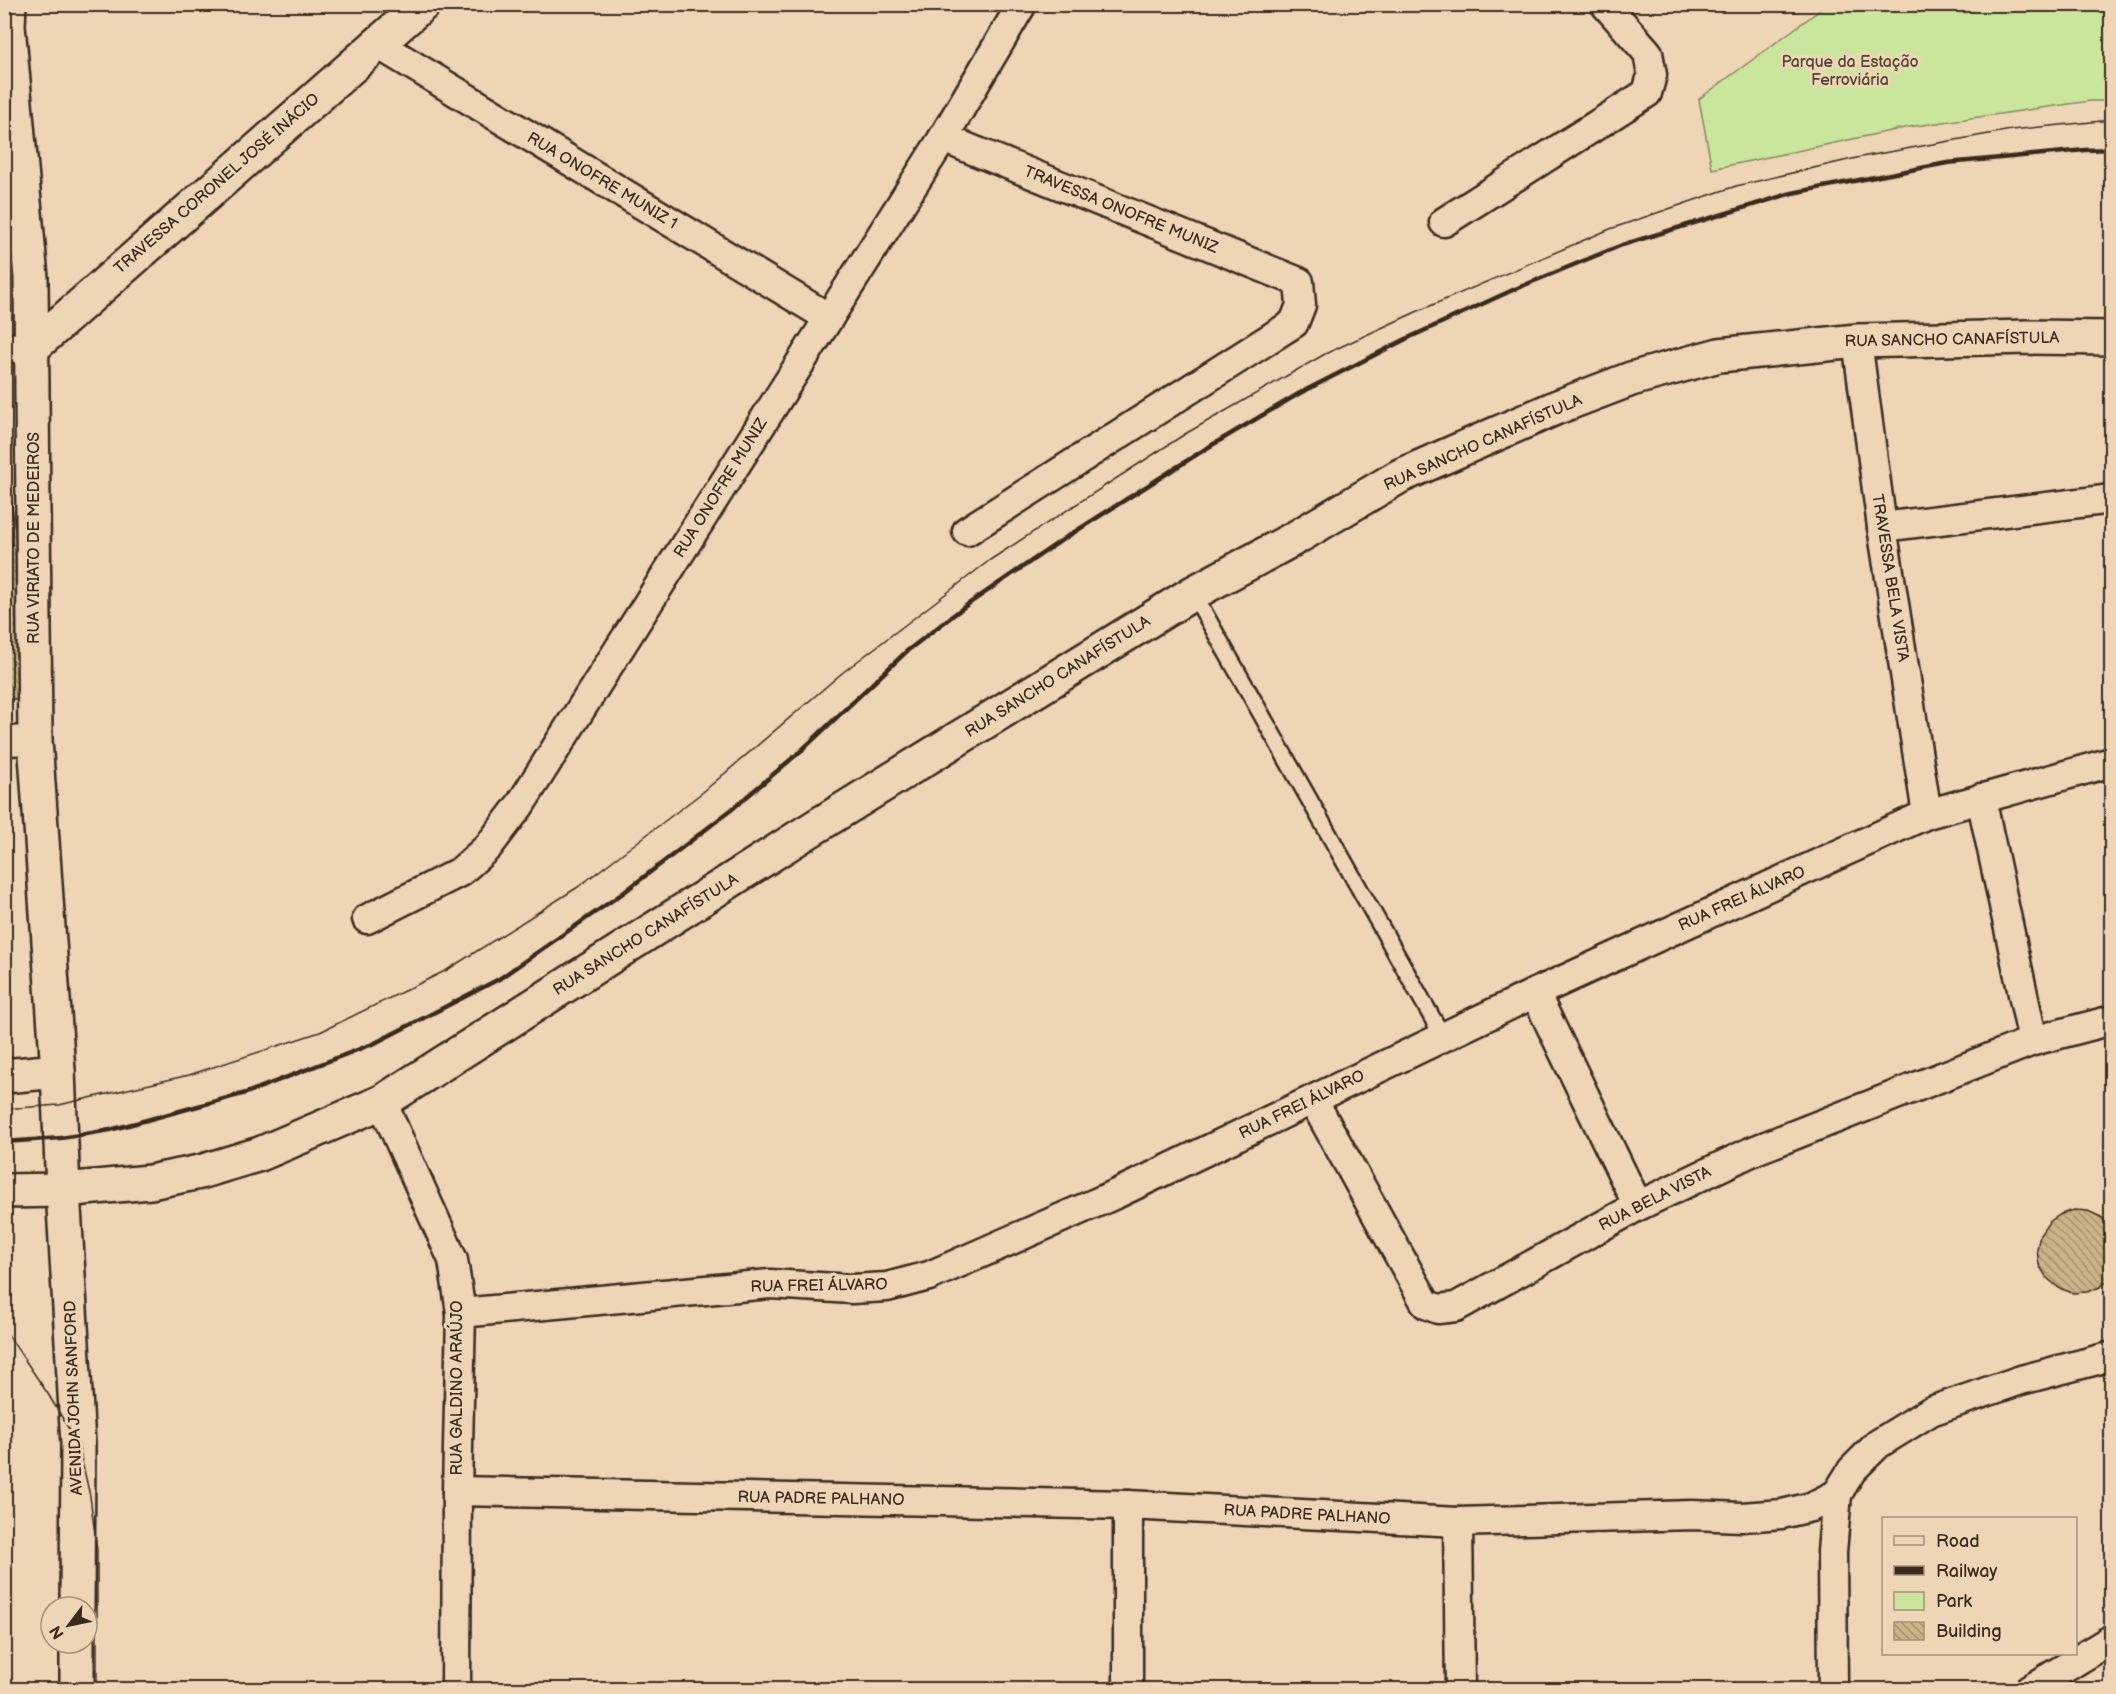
<svg xmlns="http://www.w3.org/2000/svg" width="2116" height="1694" viewBox="0 0 2116 1694" font-family="'Balsamiq Sans',sans-serif">
  <defs>
    <pattern id="building-back-hatch" width="6" height="6" patternUnits="userSpaceOnUse" patternTransform="scale(1.5)"><rect width="6" height="6" fill="#cbb387"/><path d="M-1 5l2 2M0 0l6 6M5-1l2 2" fill="none" stroke="#a6926e"/></pattern>
  </defs>
  <rect width="100%" height="100%" fill="#edd5b5"/>
  <filter id="ink" filterUnits="userSpaceOnUse"><feTurbulence type="fractalNoise" baseFrequency=".0167" numOctaves="2"/><feDisplacementMap in="SourceGraphic" scale="12" xChannelSelector="R" yChannelSelector="G"/><feConvolveMatrix kernelMatrix="1 2 1 2 8 2 1 2 1" color-interpolation-filters="sRGB"/></filter>
  <g filter="url(#ink)">
    <!-- park -->
    <polygon fill="#cae69d" stroke="#82885e" stroke-width="1.5" points="1827,5 2111,5 2111,101 2090,101 1909,127 1712,169 1699,99"/>
    <!-- building -->
    <g fill="url(#building-back-hatch)" stroke="#3b2a1e" stroke-width="1.5">
      <polygon points="4,440 35,697 4,700"/>
      <polygon points="2074,1210 2088,1211 2101,1217 2112,1226 2112,1277 2100,1287 2087,1292 2073,1293 2059,1288 2047,1278 2039,1265 2037,1249 2040,1235 2049,1222 2061,1214"/>
    </g>
    <g fill="none" stroke-linecap="round" stroke-linejoin="round">
      <defs>
        <polyline id="service" points="1193,593 1443,1037"/>
        <g id="minor">
          <polyline points="376,43 829,318"/>
          <polyline points="943,138 1299,282 1301,305 1294,323 967,531"/>
          <polyline points="1444,222 1647,93 1652,75 1648,53 1605,4"/>
          <polyline points="1857,341 1882,527 1927,814"/>
          <polyline points="4,348 33,347"/>
          <polyline points="1882,527 2112,499"/>
          <polyline points="4,741 35,740"/>
          <polyline points="1981,798 2033,1041"/>
          <polyline points="367,919 460,872 488,847 520,805 943,138 1022,4"/>
          <polyline points="1535,993 1638,1206"/>
          <polyline points="1313,1100 1426,1304 1438,1309 1456,1307 1638,1206 1753,1151 2033,1041 2112,1020"/>
          <polyline points="382,1102 453,1260 461,1313 457,1491 456,1690"/>
          <polyline points="461,1313 770,1284 852,1289 887,1287 929,1276 1116,1194 1535,993 1927,814 2112,762"/>
          <polyline points="457,1491 1128,1505 1458,1522 1692,1515 1742,1517 1782,1514 1811,1507 1837,1494 1852,1470 1878,1444 1931,1411 2021,1380 2112,1356"/>
          <polyline points="1458,1522 1460,1690"/>
          <polyline points="1128,1690 1128,1505"/>
          <polyline points="1833,1690 1832,1552 1837,1494"/>
          <polyline points="2029,1690 2112,1639"/>
        </g>
        <polyline id="tertiary" points="33,347 423,4"/>
        <g id="secondary">
          <polyline points="9,4 8,26 31,278 35,740 58,1071"/>
          <polyline points="63,1190 78,1444 77,1607"/>
          <polyline points="77,1690 77,1643"/>
        </g>
        <g id="primary">
          <polyline points="4,1076 58,1071 63,1190"/>
          <polyline points="4,1191 63,1190 150,1182 200,1172 260,1154 382,1102 799,837 1193,593 1297,537 1400,476 1555,408 1631,379 1719,355 1857,341 2028,337 2112,338"/>
        </g>
      </defs>
      <!-- service casing -->
      <use href="#service" stroke="#3b2a1e" stroke-width="20"/>
      <!-- minor casing -->
      <use href="#minor" stroke="#3b2a1e" stroke-width="33"/>
      <!-- tertiary casing -->
      <use href="#tertiary" stroke="#3b2a1e" stroke-width="38"/>
      <!-- secondary casing -->
      <use href="#secondary" stroke="#3b2a1e" stroke-width="38"/>
      <!-- primary casing -->
      <use href="#primary" stroke="#3b2a1e" stroke-width="38"/>
      <!-- service -->
      <use href="#service" stroke="#edd5b5" stroke-width="15"/>
      <!-- minor -->
      <use href="#minor" stroke="#edd5b5" stroke-width="28"/>
      <!-- tertiary -->
      <use href="#tertiary" stroke="#edd5b5" stroke-width="33"/>
      <!-- secondary -->
      <use href="#secondary" stroke="#edd5b5" stroke-width="33"/>
      <!-- primary -->
      <use href="#primary" stroke="#edd5b5" stroke-width="33"/>
      <!-- tram -->
      <g stroke="#3b2a1e" stroke-width="1.5">
        <polyline points="4,1109 59,1105 189,1075 320,1032 447,970 578,887 703,792 842,673 990,560 1185,434 1325,354 1416,312 1610,229 1736,186 1861,157 2011,130 2112,120"/>
        <polyline points="4,1329 48,1394 78,1444 90,1496 97,1550 97,1690"/>
      </g>
      <!-- rail -->
      <polyline stroke="#3b2a1e" stroke-width="4.5" points="4,1142 61,1138 110,1130 246,1093 375,1043 499,979 623,893 731,810 802,750 907,651 964,607 1065,538 1207,448 1300,393 1408,338 1515,289 1622,245 1792,193 1947,163 2085,150 2112,149"/>
    </g>
  </g>
  <g text-anchor="middle" dominant-baseline="central" stroke-width="6" stroke-linejoin="round" paint-order="stroke">
    <!-- park labels -->
    <g font-size="16" fill="#504631" stroke="#edd5b5">
      <text x="1850" y="62">Parque da Estação<tspan x="1850" dy="18">Ferroviária</tspan></text>
    </g>
    <!-- street labels -->
    <g font-size="16" fill="#3b2a1e" stroke="#edd5b5">
      <text transform="translate(602 181) rotate(31)">RUA ONOFRE MUNIZ 1</text>
      <text transform="translate(217 184) rotate(-41)">TRAVESSA CORONEL JOSÉ INÁCIO</text>
      <text transform="translate(1121 210) rotate(22)">TRAVESSA ONOFRE MUNIZ</text>
      <text transform="translate(1952 340) rotate(-1)">RUA SANCHO CANAFÍSTULA</text>
      <text transform="translate(1483 443) rotate(-24)">RUA SANCHO CANAFÍSTULA</text>
      <text transform="translate(721 488) rotate(-58)">RUA ONOFRE MUNIZ</text>
      <text transform="translate(34 538) rotate(-90)">RUA VIRIATO DE MEDEIROS</text>
      <text transform="translate(1890 578) rotate(81)">TRAVESSA BELA VISTA</text>
      <text transform="translate(1058 677) rotate(-32)">RUA SANCHO CANAFÍSTULA</text>
      <text transform="translate(1742 899) rotate(-24)">RUA FREI ÁLVARO</text>
      <text transform="translate(646 935) rotate(-32)">RUA SANCHO CANAFÍSTULA</text>
      <text transform="translate(1302 1105) rotate(-26)">RUA FREI ÁLVARO</text>
      <text transform="translate(1655 1199) rotate(-27)">RUA BELA VISTA</text>
      <text transform="translate(819 1286) rotate(-1)">RUA FREI ÁLVARO</text>
      <text transform="translate(457 1388) rotate(-90)">RUA GALDINO ARAÚJO</text>
      <text transform="translate(74 1398) rotate(-92)">AVENIDA JOHN SANFORD</text>
      <text transform="translate(821 1499) rotate(1)">RUA PADRE PALHANO</text>
      <text transform="translate(1307 1515) rotate(3)">RUA PADRE PALHANO</text>
    </g>
  </g>
  <!-- margin -->
  <rect width="2116" height="1694" fill="none" stroke="#edd5b5" stroke-width="24"/>
  <rect x="12" y="12" width="2092" height="1670" fill="none" stroke="#3b2a1e" stroke-width="2" filter="url(#ink)"/>
  <!-- legend -->
  <rect x="1882" y="1517" width="195" height="138" fill="#edd5b5" stroke="#a69179" stroke-width="1.5"/>
  <rect x="1894" y="1536" width="30" height="9" fill="#edd5b5" stroke="#a69179" stroke-width="1.5"/>
  <text x="1936" y="1547" font-size="18" fill="#3b2a1e">Road</text>
  <rect x="1894" y="1566" width="30" height="9" fill="#3b2a1e" stroke="#a69179" stroke-width="1.5"/>
  <text x="1936" y="1577" font-size="18" fill="#3b2a1e">Railway</text>
  <rect x="1894" y="1592" width="30" height="18" fill="#cae69d" stroke="#a69179" stroke-width="1.5"/>
  <text x="1936" y="1607" font-size="18" fill="#3b2a1e">Park</text>
  <rect x="1894" y="1622" width="30" height="18" fill="url(#building-back-hatch)" stroke="#a69179" stroke-width="1.5"/>
  <text x="1936" y="1637" font-size="18" fill="#3b2a1e">Building</text>
  <!-- north arrow -->
  <g transform="translate(69 1625) rotate(238)"><circle r="28" fill="#edd5b5" stroke="#a69179" stroke-width="1.5"/>
  <path d="M0-4.5L10 22L0 15L-10 22Z" fill="#3b2a1e"/>
  <text y="-9" font-size="16" font-weight="bold" text-anchor="middle" fill="#3b2a1e">N</text>
  </g>
</svg>
